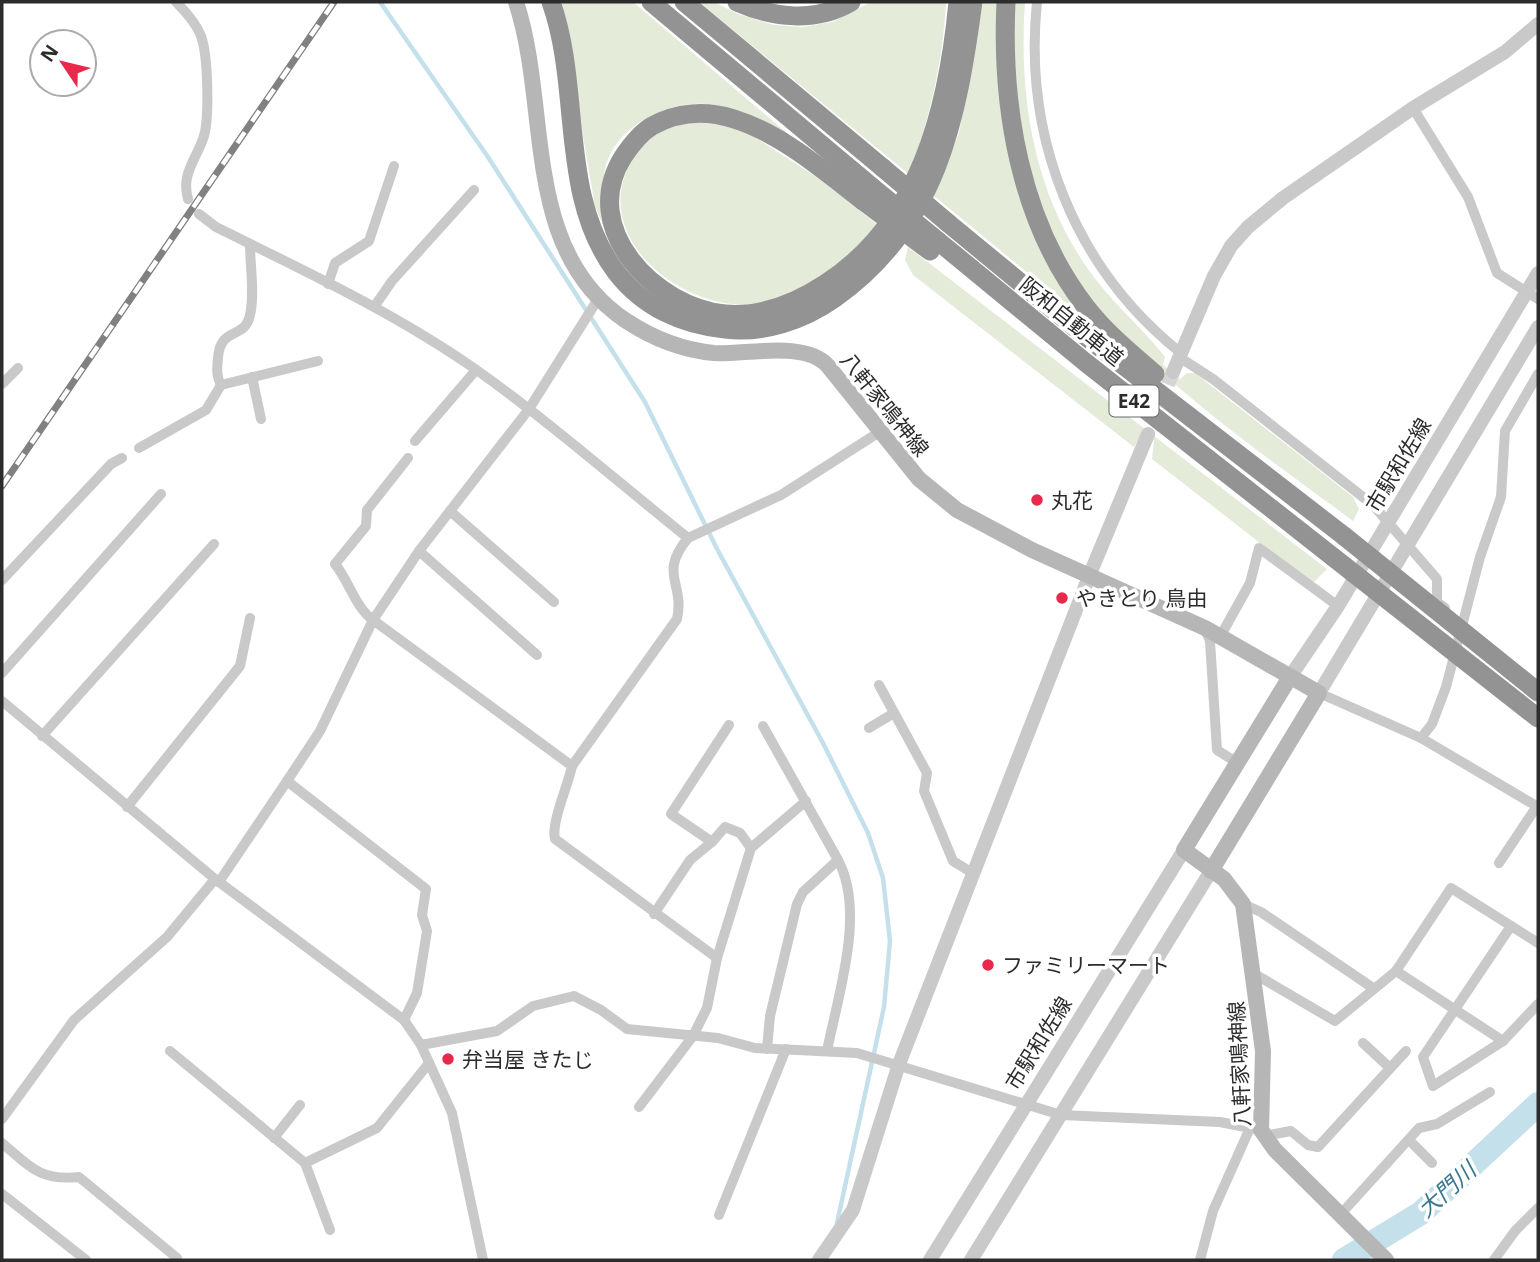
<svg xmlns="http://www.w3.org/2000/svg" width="1540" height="1262" viewBox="0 0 1540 1262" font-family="'Noto Sans','Noto Sans JP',sans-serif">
  <rect width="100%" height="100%" fill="#fff"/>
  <!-- green -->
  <g fill="#e4ebd9">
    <path d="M560 2H633L801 145C773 131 740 107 708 104 666 100 607 129 604 178 603 191 617 243 622 257 625 265 631 273 636 280L616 256 595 206Z"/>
    <path d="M699 2H714L738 14 774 25 803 27 832 22 871 2H946C943 63 929 118 910 175Z"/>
    <polygon points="983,2 998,2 1004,117 1091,325 933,195 959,133"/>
    <path d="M1012 2H1025C1018 100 1035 202 1097 281 1118 308 1144 330 1165 357L1163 365 1180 379 1187 373H1195L1353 497 1359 509 1353 521C1257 449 1090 338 1047 226 1036 200 1022 151 1018 124 1013 84 1014 42 1012 2Z"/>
    <path d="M706 120 747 132 818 178 878 225C867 237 855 254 842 264 818 281 786 301 756 304 679 313 581 231 637 153 646 140 658 130 674 125 684 122 695 122 706 120Z"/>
    <polygon points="908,247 1327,569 1314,582 1304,577 1152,459 1154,440 1143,431 1134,447 913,275 905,260"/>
  </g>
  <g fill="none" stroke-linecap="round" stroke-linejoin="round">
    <!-- stream -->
    <polyline stroke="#c4e0eb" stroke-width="4.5" points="380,2 488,157 645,402 717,549 823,743 868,833 883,878 890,941 884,1007 837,1223"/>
    <!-- river -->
    <polyline stroke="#c4e0eb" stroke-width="24" points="1344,1260 1421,1213 1538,1104"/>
    <!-- tertiary-tunnel -->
    <polyline stroke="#d5d5d5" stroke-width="14" stroke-dasharray="14 7" stroke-linecap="butt" points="1160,404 1173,372"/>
    <!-- minor -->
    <g stroke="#c9c9c9" stroke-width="10">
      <path d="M176 2C186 12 196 23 201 36 208 55 210 120 203 139 195 161 181 175 188 199"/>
      <path d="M1037 2C1023 137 1074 268 1181 353"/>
      <polyline points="1413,108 1468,197 1497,273 1538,299"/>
      <path d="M199 214 216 227C305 271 397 314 478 371 551 423 618 482 688 538"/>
      <polyline points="328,284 335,263 369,241 394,166"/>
      <path d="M598 299 529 409 419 551 373 620 572 766C568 786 551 822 555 839L717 958"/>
      <polyline points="374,307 392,281 474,190"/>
      <polyline points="1179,357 1213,379 1373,505 1437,579 1437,602 1445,608"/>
      <polyline points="252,377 261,419"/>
      <polyline points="2,384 18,368"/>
      <path d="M221 385C216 376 217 369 218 358 220 326 245 340 250 315 255 294 250 266 250 244"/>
      <polyline points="415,441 476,370"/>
      <polyline points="139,448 206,410 221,385 318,361"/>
      <polyline points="450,511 554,602"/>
      <polyline points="419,551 537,655"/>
      <polyline points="2,580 111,464 122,458"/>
      <polyline points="1205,629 1210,641 1217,750 1236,762"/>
      <polyline points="1220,637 1250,583 1259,548 1338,606"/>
      <polyline points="2,673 161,494"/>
      <polyline points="879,685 927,773 924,791 953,861 974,874"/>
      <polyline points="1319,693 1421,738 1538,807"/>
      <polyline points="2,701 215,879 404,1020 421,1045 452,1113 483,1260"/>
      <polyline points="763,726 838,860"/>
      <polyline points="869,728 894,713"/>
      <polyline points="42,736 214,544"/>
      <polyline points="1421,738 1432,724 1446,687 1480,557 1501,497 1505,431 1538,374"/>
      <path d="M572 766 677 619C685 583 658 574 688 538L781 495 881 431"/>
      <path d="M287 781 320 731 373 620C355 607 349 581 335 564L366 526 367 510 408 458"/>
      <polyline points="127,807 240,666 250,618"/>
      <polyline points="712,842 725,827 740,833 751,848 806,801"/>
      <polyline points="1499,863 1537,806"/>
      <polyline points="219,882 287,781 426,889 422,915 427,931 417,993 404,1020"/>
      <polyline points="1243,904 1261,912 1373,988"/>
      <polyline points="654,914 690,860 712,842 671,814 729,725"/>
      <polyline points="1511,926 1423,1057 1433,1086 1503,1041 1538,1004"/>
      <polyline points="1396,971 1451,888 1538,943"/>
      <polyline points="1253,973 1335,1021 1396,971 1503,1041"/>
      <polyline points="1363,1043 1390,1068"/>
      <polyline points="421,1045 497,1031 533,1006 574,996 601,1010 627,1029 718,1038 755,1048 857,1053 1061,1115 1220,1122 1261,1130"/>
      <path d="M767 1049 770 1016 797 904 803 892 838 860C866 912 838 995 827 1051"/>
      <polyline points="170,1051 305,1163 330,1230"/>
      <polyline points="639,1107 693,1036 707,1008 717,958 751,848"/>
      <polyline points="2,1119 74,1020 167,937 215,879"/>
      <polyline points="1264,1136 1291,1131 1308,1145 1318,1147 1406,1051"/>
      <polyline points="274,1138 300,1105"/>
      <polyline points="1409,1140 1432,1163"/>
      <path d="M2 1143C30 1167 40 1181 79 1177L177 1258"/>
      <polyline points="305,1163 377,1128 429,1063"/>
      <polyline points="2,1194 86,1260"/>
      <polyline points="719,1215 786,1049"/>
      <polyline points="1339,1216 1419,1128 1437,1124 1490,1092"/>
      <polyline points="1200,1260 1213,1211 1250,1128"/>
      <polyline points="1494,1260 1515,1231 1538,1208"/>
    </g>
    <!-- tertiary -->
    <g stroke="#c9c9c9" stroke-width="14">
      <polyline points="1173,372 1214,276 1231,246 1248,227 1283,198 1413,108 1505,52 1538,24"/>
      <polyline points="1290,677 1338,606 1538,273"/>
      <polyline points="1319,693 1538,327"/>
      <polyline points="819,1260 853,1210 899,1064 1090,574 1148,434"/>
      <polyline points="930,1260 1184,850"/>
      <polyline points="971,1260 1211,871"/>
    </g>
    <!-- secondary -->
    <g stroke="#b6b6b6" stroke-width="16">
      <path d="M516 2C551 108 520 249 625 320 652 338 682 350 714 353 745 355 805 340 828 366L919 479 957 510 1032 550 1205 628 1319 693 1211 871"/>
      <polyline points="1290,677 1184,850 1224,879 1243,904 1263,1051 1261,1130 1275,1150 1386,1260"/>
    </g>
    <!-- motorway -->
    <g stroke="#939393" stroke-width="19">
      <path d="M551 2C582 88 558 195 616 272 643 307 682 325 725 329 763 334 804 320 835 298 938 225 957 119 973 2"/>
      <polyline points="651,2 872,187"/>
      <polyline points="684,2 883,168"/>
      <path d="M737 2C773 18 815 23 851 2"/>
      <path d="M1006 2C1001 107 1020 222 1086 307 1106 333 1131 353 1155 374"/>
      <path d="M863 201C824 171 782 134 734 119 706 110 677 112 652 126 640 133 631 145 623 157 578 229 655 307 725 314 761 317 796 303 825 284 921 222 948 108 958 2"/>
      <polyline points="948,223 1084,335 1344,536"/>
      <polyline points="938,241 1085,362 1333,557"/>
    </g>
    <defs>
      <polyline id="rail" points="2,486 334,2"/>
    </defs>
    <!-- rail casing -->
    <use href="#rail" stroke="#818181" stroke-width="7"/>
    <!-- rail -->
    <use href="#rail" stroke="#fff" stroke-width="4.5" stroke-dasharray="13" stroke-linecap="butt"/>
    <!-- motorway-bridge -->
    <g stroke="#939393" stroke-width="19">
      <polyline points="883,168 948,223"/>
      <polyline points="872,187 938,241"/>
      <polyline points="863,201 930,251"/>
      <polyline points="1344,536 1538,692"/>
      <polyline points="1333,557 1538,718"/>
    </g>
  </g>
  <!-- markers -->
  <g fill="#e9294b" stroke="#fff" stroke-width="2.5">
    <circle cx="1037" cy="500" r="7"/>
    <circle cx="1062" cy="598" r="7"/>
    <circle cx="988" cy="965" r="7"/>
    <circle cx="448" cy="1059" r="7"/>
  </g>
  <g text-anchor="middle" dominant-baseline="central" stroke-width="7" stroke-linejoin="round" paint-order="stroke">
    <!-- shield labels -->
    <rect fill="#fff" stroke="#6b6b6b" stroke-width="2" x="1109.5" y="385.5" width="49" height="31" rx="5"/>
    <g font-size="19" font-weight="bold" fill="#2c2c2c">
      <text x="1134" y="401">E42</text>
    </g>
    <!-- street labels -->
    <g font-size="21" fill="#2c2c2c" stroke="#fff">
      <text transform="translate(1072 321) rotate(39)">阪和自動車道</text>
      <text transform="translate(885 404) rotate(51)">八軒家鳴神線</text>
      <text transform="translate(1398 465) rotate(-59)">市駅和佐線</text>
      <text transform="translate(1038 1043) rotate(-58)">市駅和佐線</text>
      <text transform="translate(1239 1064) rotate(-93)">八軒家鳴神線</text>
    </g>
    <!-- poi labels -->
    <g font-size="21" fill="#2c2c2c" stroke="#fff" text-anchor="start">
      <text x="1051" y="500">丸花</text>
      <text x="1076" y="598">やきとり 鳥由</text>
      <text x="1002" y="965">ファミリーマート</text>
      <text x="462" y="1059">弁当屋 きたじ</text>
    </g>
    <!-- water labels -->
    <g font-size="23" font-style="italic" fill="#39778f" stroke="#fff">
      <text transform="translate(1446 1189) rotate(-42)">大門川</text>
    </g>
  </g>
  <!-- border -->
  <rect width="1540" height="1262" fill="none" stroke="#2c2c2c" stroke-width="7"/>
  <!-- north arrow -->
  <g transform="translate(63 63) rotate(305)"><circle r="33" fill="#ffffff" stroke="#ababab" stroke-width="2"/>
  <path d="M0-5L12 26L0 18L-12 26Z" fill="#e9294b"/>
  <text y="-10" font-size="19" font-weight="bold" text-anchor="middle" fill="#2c2c2c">N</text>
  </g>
</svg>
